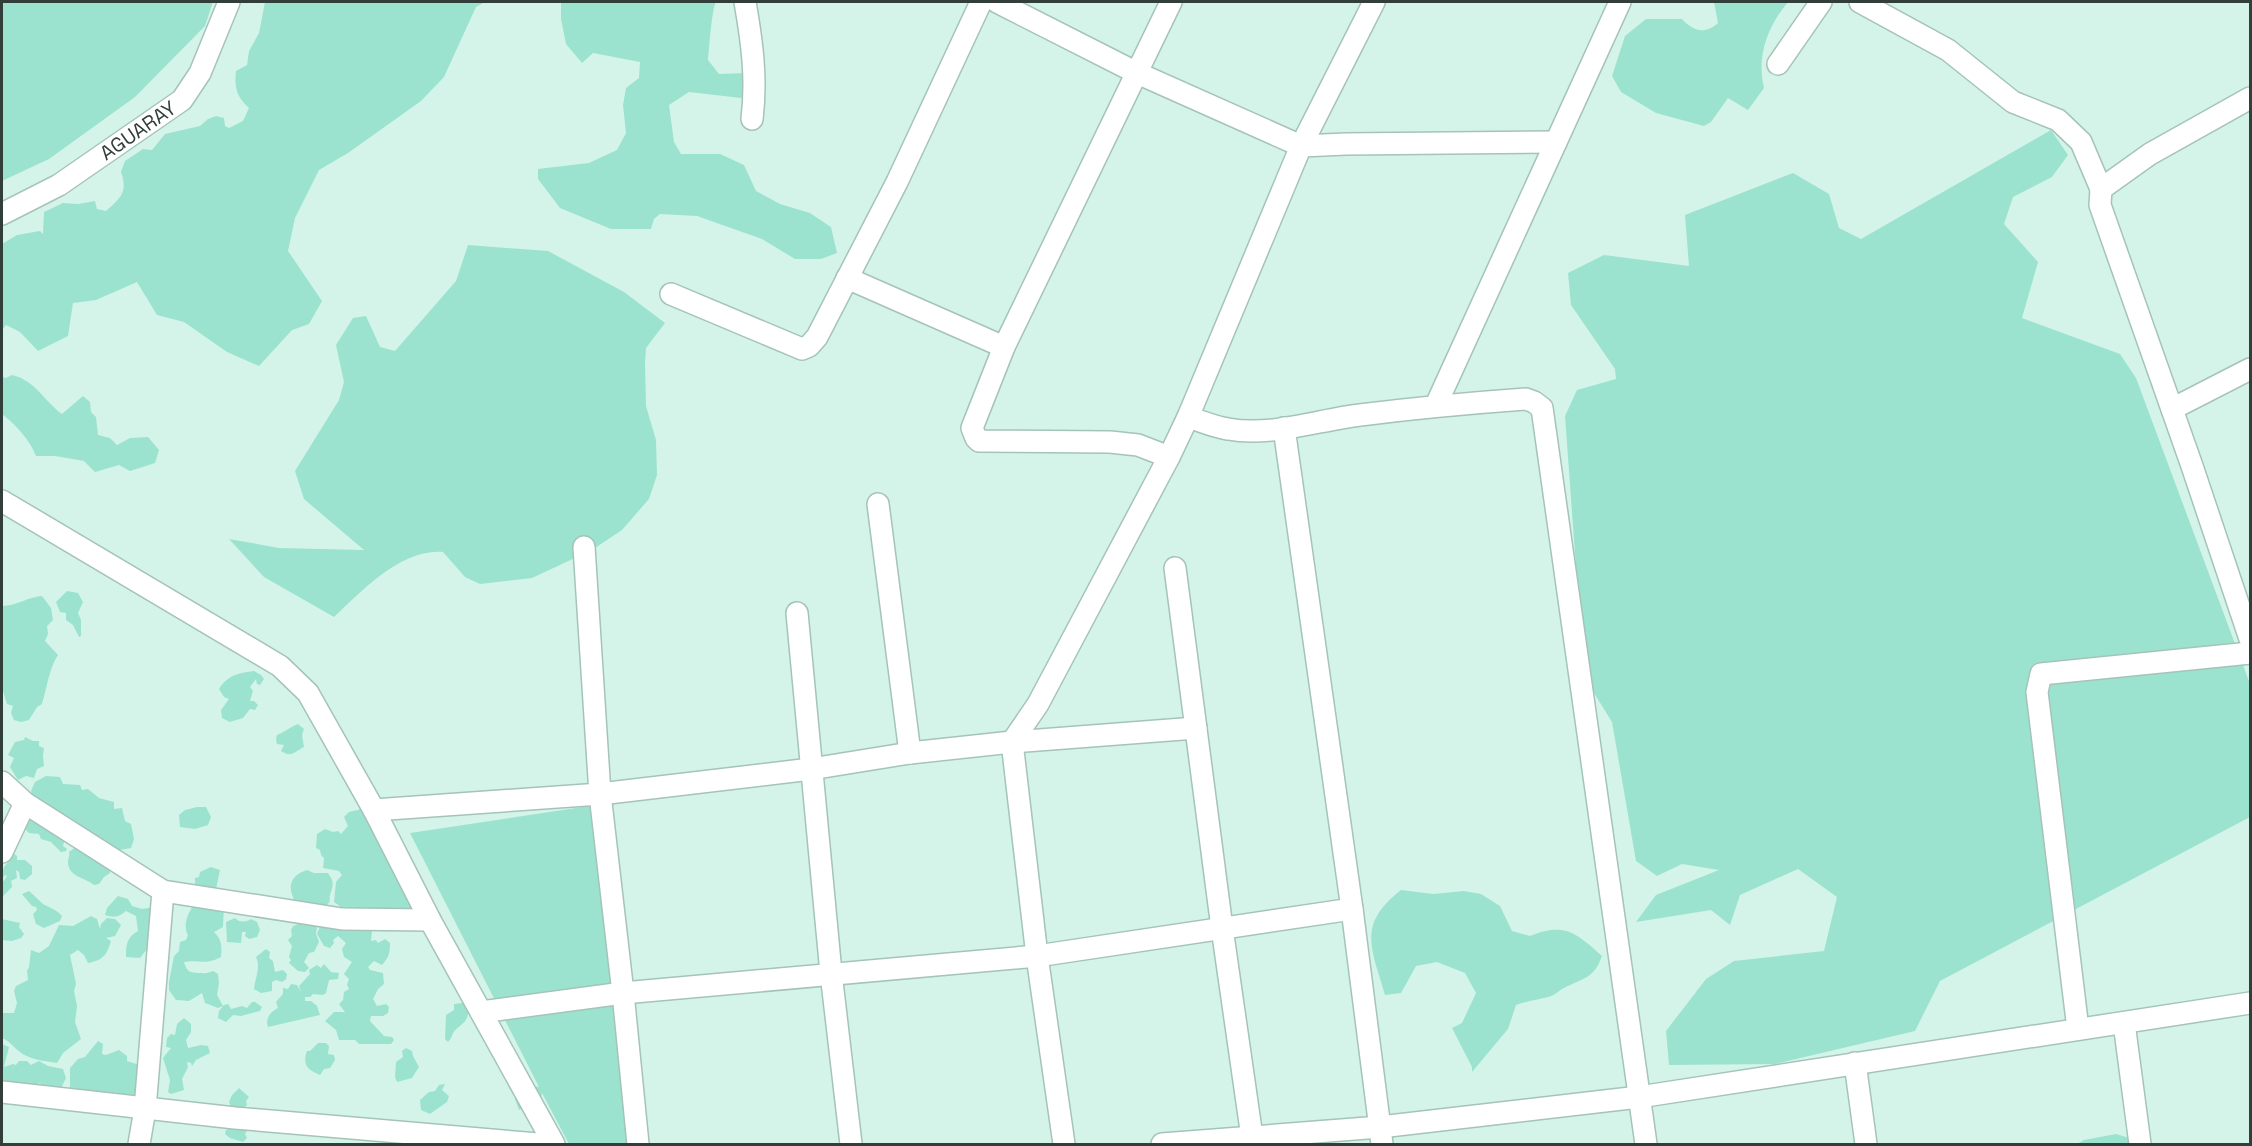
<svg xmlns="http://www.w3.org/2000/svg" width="2252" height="1146" viewBox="0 0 2252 1146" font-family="'Space Grotesk',sans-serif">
  <rect width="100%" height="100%" fill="#d4f4e9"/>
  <!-- green -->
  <g fill="#9be3ce">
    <polygon points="2,2 213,2 205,26 135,97 49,159 2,181"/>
    <path d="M265 2H485L476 7 444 77 421 101 348 153 319 170 295 218 288 251 322 301 309 324 292 330 259 366 227 352 184 322 157 315 137 282 96 300 73 303 68 336 38 351 20 332 6 325 2 330V244L17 235 40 231 43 234 44 212 63 203 78 204 95 201 97 209 106 211C121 198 128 192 121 172L125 161 143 149 152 150 165 134 200 126 208 119 216 116 224 118 225 126 229 128 243 121 249 108C237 97 234 88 236 71L247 65 249 51 259 33Z"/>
    <path d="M561 2H716C712 7 709 50 708 60L719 74 748 73 750 90 741 98 689 92 669 105 674 142 681 154H720L744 165 756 191 780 204 810 213 831 227 837 253 821 259H795L762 239 697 216 660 214 654 219 651 229H611L560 208 538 179V169L589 163 617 150 626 133 623 105 626 88 639 78 640 62 593 53 582 63 566 44 561 19Z"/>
    <path d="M1714 2H1788C1768 26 1756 56 1764 88L1748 110 1728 98 1711 122 1704 126 1656 113 1621 92 1612 76 1625 36 1646 19H1682C1693 31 1705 35 1718 23Z"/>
    <polygon points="2051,130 2068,155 2052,177 2013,197 2004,224 2038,262 2022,318 2120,354 2136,378 2250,684 2250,817 1940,981 1915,1031 1775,1064 1669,1065 1666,1031 1706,979 1734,961 1824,951 1837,897 1798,869 1740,895 1730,925 1711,910 1636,922 1656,895 1719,870 1682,864 1657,876 1636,861 1612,722 1584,677 1565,416 1577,390 1616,379 1615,369 1571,305 1568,273 1604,255 1689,266 1685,215 1793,173 1829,194 1839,228 1861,239"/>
    <path d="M468 245 548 251 624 292 665 323 646 348 645 363 646 406 656 440 657 475 649 499 622 530 592 550 532 578 480 584 465 577 443 552C401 549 363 590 334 617L264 577 229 539 279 548 364 550 304 499 295 471 339 400 344 382 336 345 353 318 366 316 380 347 395 351 456 281Z"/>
    <path d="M12 375C35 380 45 402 62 414L83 396 90 402 91 412 96 417 98 435 110 438 117 445 130 438 148 437 159 450 155 463 130 471 119 465 95 472 84 461 55 456H36C30 440 15 424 2 414V377L6 378Z"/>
    <polygon points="67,591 78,593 83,602 78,613 81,620 81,636 79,637 73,625 66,620 66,613 60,612 56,602"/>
    <path d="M42 596 51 608 53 620 47 626 48 634 45 641 58 655C49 668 47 688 42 704L37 707 29 720 21 722 14 720 11 713 13 706 7 704 2 688V606C17 606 27 597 42 596Z"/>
    <path d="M254 671 261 675 264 679 260 685 257 684 256 679 250 687 253 691 250 701H254L258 705 255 710 250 709 243 718 230 722 222 718 221 710 229 699 224 697 219 689C228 675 238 673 254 671Z"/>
    <path d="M298 724 304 729 302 735 304 747C294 752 292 758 281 751L284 745 277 744 276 739 277 735C285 732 290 727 298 724Z"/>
    <polygon points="25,737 33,741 39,741 39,746 44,748 43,756 44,766 37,769 34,778 26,776 18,780 10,767 14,758 8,755 15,742 24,740"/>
    <polygon points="46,776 60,777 63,784 80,785 82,790 88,789 99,798 114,802 114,809 122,808 125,821 131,824 134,839 131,848 120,850 118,853 34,801 31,791 35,782"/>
    <polygon points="596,805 645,1144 569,1144 542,1093 541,1099 519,1110 515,1099 534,1086 539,1087 410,833"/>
    <polygon points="197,807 206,807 211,817 208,825 195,829 180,827 179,815 185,810"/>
    <polygon points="362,807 426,910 348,912 334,902 336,882 342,875 339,871 323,868 324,858 321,855 320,850 316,848 317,834 325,829 333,832 338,831 341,834 348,826 344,817 349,812 358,810"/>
    <polygon points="32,815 65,839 63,846 67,849 66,851 61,852 51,842 41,839 39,834 29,833 26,830 28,820"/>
    <path d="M77 846 109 868 110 873 104 877 99 884 94 885C86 878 68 877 68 862 68 859 70 855 69 852Z"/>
    <path d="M14 854 17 856V860H25L32 866V874L25 880 20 879 19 872 16 870 17 878 11 881 12 887 2 897V883L7 876 5 875 2 879C2 863 9 865 14 854Z"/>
    <polygon points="211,867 220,870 216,889 213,893 195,889 195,878 199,877 200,872"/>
    <path d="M307 870 314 873H328C335 883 333 885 330 895 329 898 331 901 328 904 323 912 303 908 297 903 294 901 293 898 292 894 288 881 295 874 307 870Z"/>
    <path d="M1401 890 1433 894 1464 891 1481 894 1500 906 1512 931 1530 936C1565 922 1576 933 1602 956 1594 979 1583 978 1564 988 1558 991 1554 996 1548 997 1537 1000 1527 1001 1516 1005L1508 1029 1472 1072V1067L1452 1028 1462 1023 1476 993 1465 973 1437 962 1416 966 1401 993 1385 995C1372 949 1356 925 1401 890Z"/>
    <path d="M29 891C34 895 38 900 43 904 50 908 56 909 62 916L60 921 44 928 36 924 33 914 37 910 36 907 32 906 22 894Z"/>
    <path d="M118 896 128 899 132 906 142 909 154 907 151 937 147 943 148 948 140 958 126 957C126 944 127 937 138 931L136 916 126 911C119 917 115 918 105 915L107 908Z"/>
    <path d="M197 901 224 906 223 927 214 932C222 939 222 947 221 957 204 966 201 959 184 962 187 972 189 972 198 973 205 973 206 974 213 971L218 974 219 983 217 995 223 1006 218 1008 205 1003 202 993 189 1001 176 1000 169 990V982L174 956 179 951 180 942 186 940 188 935C182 924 189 910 197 901Z"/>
    <path d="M91 916 97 919 100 929 101 924 107 918 115 919 121 925 115 936 106 938 111 941C107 954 104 960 88 963L84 955 78 950 70 955 76 984 74 991 77 1006 75 1022 81 1039 63 1053 57 1063C45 1061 30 1060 20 1052 13 1047 10 1041 2 1038V1013H14L17 1003 14 991 16 986 28 980 27 971 29 967 31 950 39 953 49 946 59 925 73 926Z"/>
    <path d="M235 918C239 923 247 922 251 919L257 922 260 930 257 937 249 939 245 936 246 932H242L241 943 227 942 226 922Z"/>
    <polygon points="2,919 20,923 19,927 24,934 21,938 12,941 2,940"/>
    <polygon points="301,923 316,924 317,927 316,934 319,942 314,952 309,953 304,962 309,968 305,972 298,971 289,963 291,960 289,957 292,946 288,940 292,936 291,930 293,926"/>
    <path d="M349 923 359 930 367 925 372 931 371 941 376 940 378 943 385 939 390 943C390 953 389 957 382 965L374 961 368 967 370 970 383 973 384 984 378 989 373 999 377 1006 386 1004 389 1007 388 1013 383 1016H371L370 1021 384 1036 392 1037 394 1040 391 1044H359L355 1040H339L336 1030 325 1021 334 1012H345L339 1004 343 1000 344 992 349 989 347 985 349 979 344 974 352 962 344 957 342 949 346 943 338 936 333 940 334 943 330 948 324 946 317 934 321 924Z"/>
    <path d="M266 949 270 952 269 958 273 961 275 972 283 970 287 974 286 979 282 982 276 980 272 982V991L261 993 254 989C255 978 261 967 256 957Z"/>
    <path d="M324 964 331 972 339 973 338 979 329 980 326 993 323 995 313 994 310 997H305V1001H311L317 1006 320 1015 268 1027C265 1019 270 1012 278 1008L276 1002 283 994V988L288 989 291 984 297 985 301 992 299 986 310 974 309 970 317 965 321 968Z"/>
    <path d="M467 997 478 1010 468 1014C466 1025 458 1025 453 1033 452 1036 451 1039 448 1042L445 1039 446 1015 454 1010V1004L462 1003Z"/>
    <polygon points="252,1002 255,1002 262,1007 260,1011 241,1016 233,1015 226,1022 218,1018 219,1011 224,1005 228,1004 231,1009 242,1006 247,1008"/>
    <polygon points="184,1018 191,1024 191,1032 186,1040 188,1048 201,1045 208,1046 210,1053 196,1060 192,1066 191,1063 187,1062 188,1067 182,1079 184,1090 171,1094 168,1092 170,1080 163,1058 171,1048 166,1047 167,1038 171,1034 175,1035 177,1024"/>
    <polygon points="98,1041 103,1044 102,1054 106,1055 119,1050 127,1056 127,1061 143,1066 141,1098 119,1096 115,1092 107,1097 73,1091 70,1088 70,1068 78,1059 85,1057"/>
    <path d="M318 1043H326L329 1046 328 1054 334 1055 335 1060 330 1068 324 1069 320 1075C308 1070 302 1065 307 1051H310Z"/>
    <polygon points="2,1044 9,1047 4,1067 13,1064 16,1065 19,1061 27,1061 31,1065 39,1061 48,1066 63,1069 66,1078 60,1090 42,1087 40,1083 32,1090 2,1087"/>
    <polygon points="406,1048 412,1051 413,1056 419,1067 412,1078 397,1082 395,1077 396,1062 403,1057 402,1051"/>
    <polygon points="445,1084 442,1090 449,1096 447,1102 430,1114 421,1110 420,1100 429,1092 435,1091 439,1085"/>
    <polygon points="239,1088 249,1097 246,1101 247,1105 241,1110 232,1109 229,1102 232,1095"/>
    <polygon points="238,1124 244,1127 247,1131 245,1134 247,1138 243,1142 230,1138 225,1134 226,1130"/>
    <polygon points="2116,1134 2150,1144 2077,1144 2084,1140"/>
  </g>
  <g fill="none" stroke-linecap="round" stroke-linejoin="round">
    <defs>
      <g id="minor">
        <path d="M745 2C752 42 757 78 752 119"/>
        <polyline points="997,2 1135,72 1301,146 1346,144 1556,142"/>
        <polyline points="1860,2 1948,50 2013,102 2058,120 2081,142 2101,189 2100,205 2192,466 2250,639"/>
        <polyline points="1778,64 1821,2"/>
        <polyline points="2101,189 2150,154 2250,98"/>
        <path id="s1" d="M2 214 59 185 182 100 200 73 229 2"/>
        <polyline points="847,278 1004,347"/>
        <polyline points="671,294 802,349 809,346 817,337 897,182 981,2"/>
        <polyline points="1436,405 1620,2"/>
        <polyline points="2172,409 2250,369"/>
        <path d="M1188 417C1201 421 1214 427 1228 429 1271 437 1318 420 1360 415 1416 408 1470 403 1526 399L1534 402 1542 408 1646 1144"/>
        <polyline points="1284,428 1352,909 1382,1144"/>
        <polyline points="1169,457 1138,445 1110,442 979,441 976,438 972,428 1004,347 1171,2"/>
        <polyline points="2,501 280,666 308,693 374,810 430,920 554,1144"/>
        <polyline points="878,504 910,753"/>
        <polyline points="584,547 600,794 623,993 638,1144"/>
        <polyline points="1175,568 1222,928 1253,1144"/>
        <polyline points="797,613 831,973 851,1144"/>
        <polyline points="2,782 25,803 163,891 342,919 430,920"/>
        <polyline points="374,810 600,794 811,769 910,753 1012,742 1196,728"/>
        <polyline points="2,852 25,803"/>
        <polyline points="481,1012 623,993 1037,956 1352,909"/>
        <polyline points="2124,1023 2140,1144"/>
        <polyline points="2078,1029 2037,692 2041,674 2250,653"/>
        <polyline points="1855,1063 1866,1144"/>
        <polyline points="2,1092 235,1118 538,1144"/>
        <polyline points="139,1144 145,1109 163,891"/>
        <polyline points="1064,1144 1037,956 1012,742 1038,704 1169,457 1188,417 1301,146 1374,2"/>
        <polyline points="1162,1144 1380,1127 1639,1097 2250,1003"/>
      </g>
    </defs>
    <!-- minor casing -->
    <use href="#minor" stroke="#a5c3b9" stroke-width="24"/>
    <!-- minor -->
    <use href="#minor" stroke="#fff" stroke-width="21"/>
  </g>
  <g text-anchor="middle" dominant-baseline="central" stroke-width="6" stroke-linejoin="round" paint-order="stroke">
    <!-- street labels -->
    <g font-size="20" fill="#323e3a" stroke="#ebfef7">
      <text stroke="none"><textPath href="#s1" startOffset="160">AGUARAY</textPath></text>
    </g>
  </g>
  <!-- border -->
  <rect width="2252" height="1146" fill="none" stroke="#323e3a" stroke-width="6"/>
</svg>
